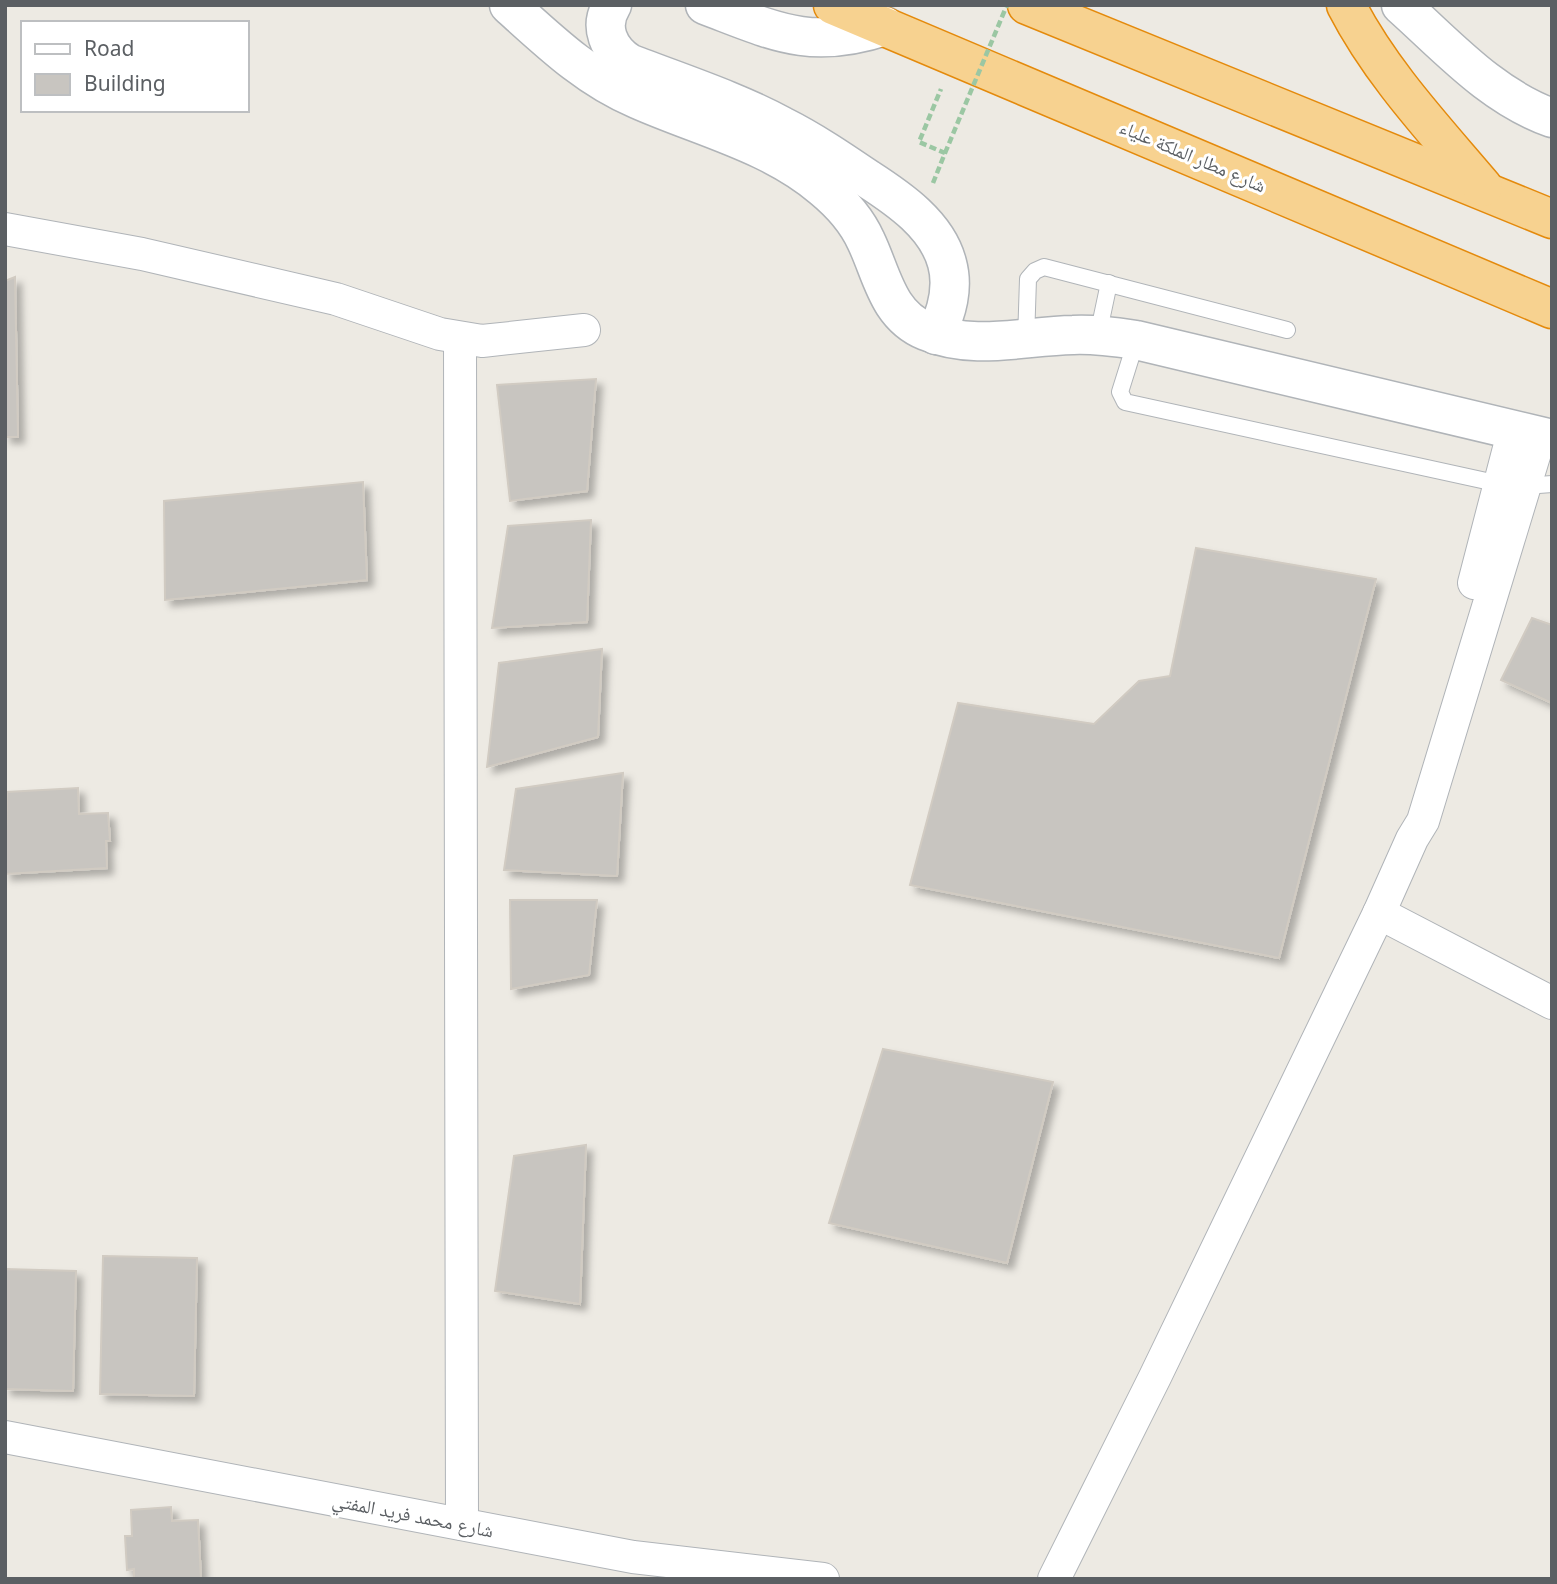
<svg xmlns="http://www.w3.org/2000/svg" width="1557" height="1584" viewBox="0 0 1557 1584" font-family="'Noto Sans','Noto Naskh Arabic',sans-serif">
  <defs>
    <filter id="shadow"><feDropShadow dx="6" dy="6" stdDeviation="3.5" flood-color="#0004"/></filter>
  </defs>
  <rect width="100%" height="100%" fill="#edeae3"/>
  <!-- building -->
  <g fill="#c8c5c0" stroke="#d1cbc2" stroke-width="2" filter="url(#shadow)">
    <polygon points="15,277 18,437 5,437 5,281"/>
    <polygon points="596,379 587,491 510,501 497,385"/>
    <polygon points="363,482 367,580 165,600 164,501"/>
    <polygon points="591,520 587,622 492,628 508,526"/>
    <polygon points="1196,548 1376,579 1279,958 910,885 958,703 1094,724 1139,681 1170,676"/>
    <polygon points="1532,618 1552,625 1552,703 1501,680"/>
    <polygon points="602,649 598,737 487,767 499,663"/>
    <polygon points="623,773 617,876 504,870 516,789"/>
    <polygon points="78,788 79,814 108,813 110,841 106,841 107,868 5,874 7,792"/>
    <polygon points="510,900 597,900 589,975 511,989"/>
    <polygon points="883,1049 1053,1082 1007,1263 829,1223"/>
    <polygon points="586,1145 580,1304 495,1291 514,1156"/>
    <polygon points="103,1256 197,1258 194,1396 100,1394"/>
    <polygon points="5,1269 76,1271 73,1391 5,1389"/>
    <polygon points="171,1507 172,1521 198,1520 201,1579 134,1579 134,1569 127,1570 125,1536 132,1536 131,1510"/>
  </g>
  <g fill="none" stroke-linecap="round" stroke-linejoin="round">
    <defs>
      <g id="service">
        <polyline points="1098,335 1109,283"/>
        <polyline points="1026,340 1028,279 1035,271 1044,267 1287,330"/>
        <polyline points="1136,341 1120,392 1125,402 1500,484 1525,486 1552,484"/>
      </g>
      <g id="minor">
        <polyline points="5,229 142,254 336,299 440,334 482,341 584,330"/>
        <polyline points="460,338 462,1524"/>
        <polyline points="1474,583 1514,429"/>
        <polyline points="1379,913 1552,1003"/>
        <polyline points="5,1437 633,1557 823,1579"/>
        <polyline points="1054,1579 1155,1377 1379,913 1412,839 1423,821 1540,436"/>
      </g>
      <g id="tertiary">
        <path d="M509 5C549 41 587 78 637 99 700 127 770 143 823 188 840 202 857 221 866 241 882 274 887 315 926 331 974 351 1023 336 1073 335 1094 334 1115 337 1136 340L1552 439"/>
        <path d="M612 5C598 27 609 50 629 63 680 83 734 100 782 126 812 141 840 160 868 179 899 199 937 225 947 263 954 288 947 312 936 335"/>
        <path d="M705 5C774 31 810 51 885 26"/>
        <path d="M1401 5C1448 47 1491 96 1552 118"/>
      </g>
      <g id="motorway">
        <polyline points="833,5 1552,309"/>
        <polyline points="1027,5 1552,219"/>
        <path d="M1346 5C1381 73 1434 129 1483 187"/>
      </g>
    </defs>
    <!-- service casing -->
    <use href="#service" stroke="#b0b4b8" stroke-width="18"/>
    <!-- minor casing -->
    <use href="#minor" stroke="#b0b4b8" stroke-width="34"/>
    <!-- tertiary casing -->
    <use href="#tertiary" stroke="#b0b4b8" stroke-width="41"/>
    <!-- motorway casing -->
    <use href="#motorway" stroke="#e48a0c" stroke-width="41"/>
    <!-- path -->
    <polyline stroke="#9bc7a3" stroke-width="4.5" stroke-dasharray="7 3.5" stroke-linecap="butt" points="933,183 945,153 919,142 941,89"/>
    <!-- service -->
    <use href="#service" stroke="#fff" stroke-width="16"/>
    <!-- minor -->
    <use href="#minor" stroke="#fff" stroke-width="32"/>
    <!-- tertiary -->
    <use href="#tertiary" stroke="#fff" stroke-width="38"/>
    <!-- motorway -->
    <use href="#motorway" stroke="#f7d290" stroke-width="38"/>
    <!-- path-bridge -->
    <polyline stroke="#9bc7a3" stroke-width="4.5" stroke-dasharray="7 3.5" stroke-linecap="butt" points="945,153 1007,5"/>
  </g>
  <g text-anchor="middle" dominant-baseline="central" stroke-width="6" stroke-linejoin="round" paint-order="stroke">
    <!-- street labels -->
    <g font-size="19" fill="#5b5f63" stroke="#fff">
      <text transform="translate(1193 156) rotate(23)">شارع مطار الملكة علياء</text>
      <text transform="translate(413 1515) rotate(11)">شارع محمد فريد المفتي</text>
    </g>
  </g>
  <!-- border -->
  <rect width="1557" height="1584" fill="none" stroke="#5b5f63" stroke-width="14"/>
  <!-- legend -->
  <rect x="21" y="21" width="228" height="91" fill="#ffffff" stroke="#bdbfc1" stroke-width="2"/>
  <rect x="35" y="44" width="35" height="10" fill="#ffffff" stroke="#bdbfc1" stroke-width="2"/>
  <text x="84" y="56" font-size="21" fill="#5b5f63">Road</text>
  <rect x="35" y="74" width="35" height="21" fill="#c8c5c0" stroke="#bdbfc1" stroke-width="2"/>
  <text x="84" y="91" font-size="21" fill="#5b5f63">Building</text>
</svg>
